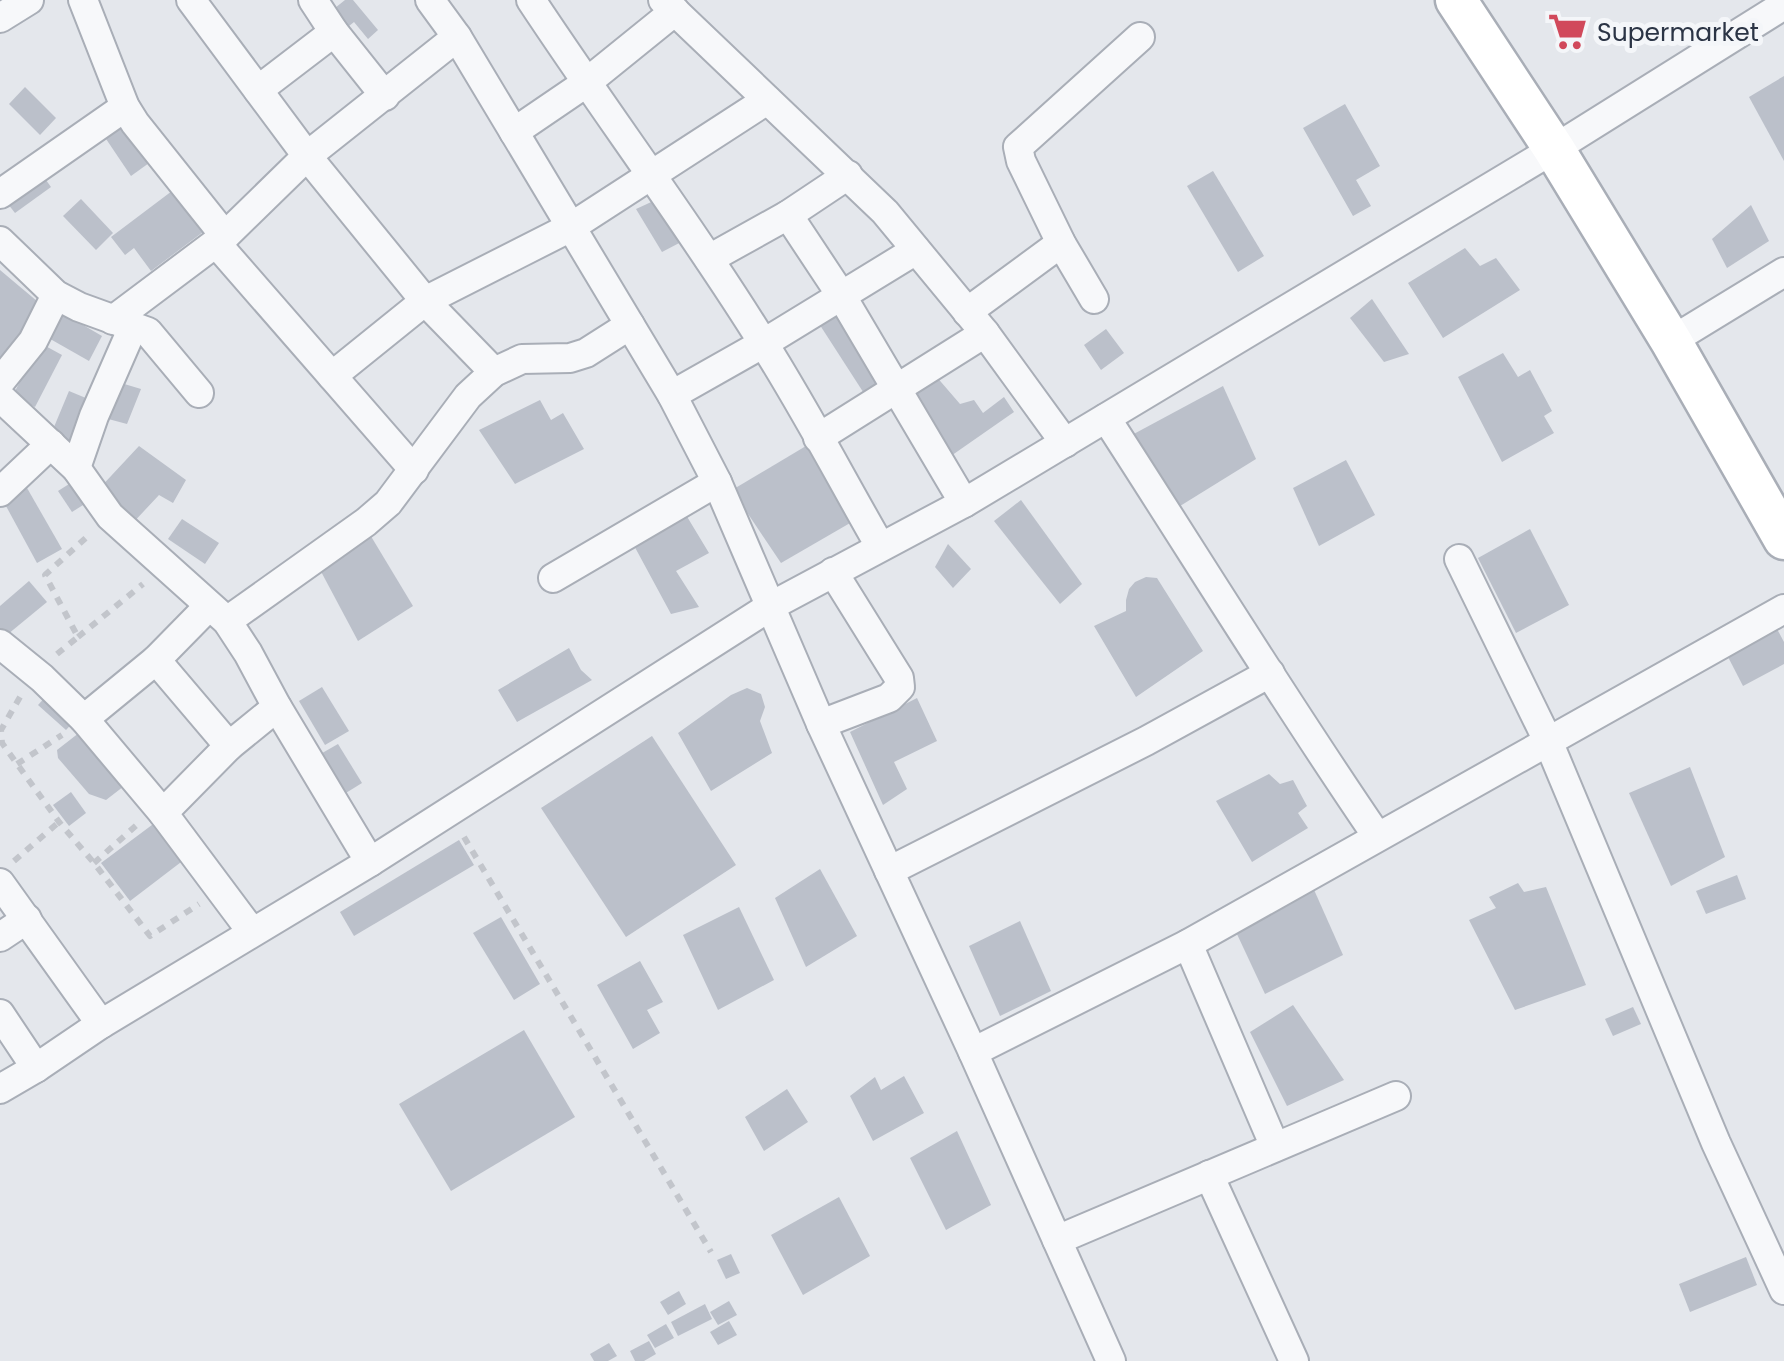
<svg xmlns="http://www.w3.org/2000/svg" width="1784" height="1361" viewBox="0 0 1784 1361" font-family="Poppins,sans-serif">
  <rect width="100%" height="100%" fill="#e4e7ec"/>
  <!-- building -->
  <g fill="#bbc0ca">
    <polygon points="345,0 353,0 378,30 368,39 354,22 344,30 330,12"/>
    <polygon points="1784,76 1784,161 1749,97"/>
    <polygon points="25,87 56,118 40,135 9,104"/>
    <polygon points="1345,104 1380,166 1356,180 1371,206 1353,216 1303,128"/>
    <polygon points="118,117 149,163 131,176 100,130"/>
    <polygon points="38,169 51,187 15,213 1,195"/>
    <polygon points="1213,171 1264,256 1238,272 1187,186"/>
    <polygon points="172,191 203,232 151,271 134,248 125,255 111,237"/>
    <polygon points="660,198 685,240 662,252 636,209"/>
    <polygon points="81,199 113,233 96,250 63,216"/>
    <polygon points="1751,205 1769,241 1727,268 1712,239"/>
    <polygon points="1465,248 1480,266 1496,258 1520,290 1443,338 1408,283"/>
    <polygon points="0,270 44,307 0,361"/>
    <polygon points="1372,299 1409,354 1384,362 1350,318"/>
    <polygon points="843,303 888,382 867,398 816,319"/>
    <polygon points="59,311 102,336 89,361 45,336"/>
    <polygon points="1106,329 1124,353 1101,370 1084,345"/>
    <polygon points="40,343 62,355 35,407 13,395"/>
    <polygon points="1503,353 1518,377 1530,370 1552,411 1544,416 1554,433 1502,462 1458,377"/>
    <polygon points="935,375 960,404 974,400 983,413 1004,397 1014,412 948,458 902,392"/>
    <polygon points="111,380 141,389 127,424 97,416"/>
    <polygon points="1223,386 1256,459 1172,511 1130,436"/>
    <polygon points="69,391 93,401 73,448 54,427"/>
    <polygon points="540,400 551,420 563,413 584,449 515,484 479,430"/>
    <polygon points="816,440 857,519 781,563 732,490"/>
    <polygon points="139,446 186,480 173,503 159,495 130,526 97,491"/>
    <polygon points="1346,460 1375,515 1319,546 1293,488"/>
    <polygon points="77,479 91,500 72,512 58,491"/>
    <polygon points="23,481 62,549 37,563 0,495"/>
    <polygon points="1021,500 1082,584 1060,604 994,521"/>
    <polygon points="683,510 709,553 676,571 699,607 671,614 631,540"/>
    <polygon points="182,519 219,543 205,564 168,539"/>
    <polygon points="1530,529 1569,605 1516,633 1478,558"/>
    <polygon points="369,533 413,606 358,641 317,564"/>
    <polygon points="948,544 971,569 953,588 935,567"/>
    <polygon points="1146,577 1157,578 1203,651 1136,697 1094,626 1126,611 1126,600 1129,589 1135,582"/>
    <polygon points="29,581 47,602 2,639 0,636 0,606"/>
    <polygon points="1777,629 1784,642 1784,664 1743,686 1727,655"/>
    <polygon points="569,648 581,670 592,680 517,722 498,690"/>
    <polygon points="322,687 349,731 325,745 299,701"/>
    <polygon points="747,688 761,694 765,707 760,721 772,753 711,791 678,733 731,695"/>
    <polygon points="50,692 78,717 66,730 38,705"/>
    <polygon points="917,698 937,741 894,762 907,789 883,805 850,732"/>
    <polygon points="84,729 128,783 106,800 89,794 58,758 57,750"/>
    <polygon points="652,736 736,865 626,937 541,808"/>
    <polygon points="338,744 362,783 341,796 317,756"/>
    <polygon points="1690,767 1725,857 1671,886 1629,793"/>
    <polygon points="1269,774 1280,784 1293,780 1307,806 1298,813 1308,828 1252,862 1216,801"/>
    <polygon points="71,792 86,813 69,826 53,805"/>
    <polygon points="160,819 189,856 130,901 101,863"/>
    <polygon points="459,840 474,865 354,936 340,912"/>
    <polygon points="820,869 857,936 806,967 775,898"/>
    <polygon points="1737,875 1746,899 1706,914 1696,891"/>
    <polygon points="1311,883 1343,955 1265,994 1236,932"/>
    <polygon points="1518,883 1524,892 1546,887 1586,985 1515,1010 1469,920 1496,908 1489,897"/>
    <polygon points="739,907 774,980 718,1010 683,935"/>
    <polygon points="501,917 540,984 514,1000 473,933"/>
    <polygon points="1020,921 1051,991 1000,1016 969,946"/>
    <polygon points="640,961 663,1002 647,1010 660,1033 633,1049 597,985"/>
    <polygon points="1293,1005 1344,1080 1287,1106 1250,1032"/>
    <polygon points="1633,1007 1641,1024 1613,1036 1605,1019"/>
    <polygon points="524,1030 575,1117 451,1191 399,1104"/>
    <polygon points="904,1076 924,1113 873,1141 850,1096 875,1077 881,1090"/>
    <polygon points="787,1089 808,1122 764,1151 745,1117"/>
    <polygon points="957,1131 991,1205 946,1230 910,1158"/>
    <polygon points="839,1197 870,1256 803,1295 771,1235"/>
    <polygon points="731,1254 740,1273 726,1279 717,1260"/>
    <polygon points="1746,1257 1757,1285 1690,1312 1679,1284"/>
    <polygon points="679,1291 686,1304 668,1315 660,1302"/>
    <polygon points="729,1301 737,1315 718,1325 710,1312"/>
    <polygon points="705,1304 712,1319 678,1336 671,1322"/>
    <polygon points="729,1321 737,1335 718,1345 710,1332"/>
    <polygon points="666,1324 674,1338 655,1348 647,1335"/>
    <polygon points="649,1341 656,1354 644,1361 635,1361 630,1351"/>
    <polygon points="609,1343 617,1356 608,1361 594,1361 590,1354"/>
  </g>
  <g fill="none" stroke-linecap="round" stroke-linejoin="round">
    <defs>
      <g id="street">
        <polyline points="83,0 125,107 135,123 225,236"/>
        <polyline points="191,0 307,156 425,301 494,372"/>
        <polyline points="313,0 334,32 385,96"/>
        <polyline points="430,0 457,37 672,395 717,482 821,724 973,1052 1111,1361"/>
        <path d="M531 0C607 115 689 224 762 341 804 407 841 478 880 546"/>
        <polyline points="663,0 885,212 985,333 1065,443"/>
        <polyline points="0,18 29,0"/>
        <polyline points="258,90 334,32"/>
        <polyline points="514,132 586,83 675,11"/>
        <polyline points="0,194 125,107"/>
        <polyline points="788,215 841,295 964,503"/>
        <polyline points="0,241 56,295 79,307 148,332 199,393"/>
        <polyline points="216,243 414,470"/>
        <polyline points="709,259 788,215 848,175"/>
        <polyline points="1094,299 1061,243 1021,161 1018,147 1140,37"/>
        <polyline points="967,312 1061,243"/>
        <polyline points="113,320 225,236 307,156 457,37"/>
        <polyline points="1671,341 1784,272"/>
        <polyline points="332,376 425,301 571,227 767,100"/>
        <polyline points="0,382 33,341 56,295"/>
        <polyline points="672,395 764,343 916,250"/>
        <polyline points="0,397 76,468 110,516 227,621 248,653 277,707 370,862"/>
        <path d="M1106 418C1196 557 1283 699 1377 836"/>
        <polyline points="818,438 985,333"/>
        <polyline points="76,468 94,416 133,327"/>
        <polyline points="0,492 51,444"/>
        <polyline points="1459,559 1548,741 1716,1143 1784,1290"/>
        <polyline points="553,578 717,482"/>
        <polyline points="227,621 366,522 388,503 468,396 494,372 522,359 570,358 586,353 630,325"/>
        <polyline points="0,644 42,678 84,719 163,813"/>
        <polyline points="156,660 229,746"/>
        <polyline points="84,719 156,660 209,606"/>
        <polyline points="821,724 889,698 900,687 899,678 833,572"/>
        <polyline points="889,871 1146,741 1270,673"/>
        <polyline points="0,883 101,1024"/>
        <polyline points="252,932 163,813 229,746 277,707"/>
        <polyline points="0,937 27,919"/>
        <polyline points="1188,944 1275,1147"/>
        <polyline points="0,1014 36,1068"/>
        <polyline points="973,1052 1188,944 1784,609"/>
        <polyline points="0,1089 36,1068 101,1024 370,862 771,606 964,503 1554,149 1784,5"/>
        <polyline points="1209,1175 1294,1361"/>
        <polyline points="1057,1240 1396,1096"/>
      </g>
      <polyline id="secondary" points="1456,0 1554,149 1671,341 1784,539"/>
    </defs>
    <!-- street casing -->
    <use href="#street" stroke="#a9aeb7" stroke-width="32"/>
    <!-- secondary casing -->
    <use href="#secondary" stroke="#a9aeb7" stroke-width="45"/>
    <!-- path -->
    <g stroke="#c2c5cb" stroke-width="6" stroke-dasharray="8 8" stroke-linecap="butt">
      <polyline points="78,637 143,584"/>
      <polyline points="57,654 78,637 45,575 89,535"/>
      <polyline points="20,697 1,730 2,743 59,822 94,863 150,936 199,904"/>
      <polyline points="17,764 62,735"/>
      <polyline points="464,837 711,1252"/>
      <polyline points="14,861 59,822"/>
      <polyline points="94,863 139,823"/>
    </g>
    <!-- street -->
    <use href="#street" stroke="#f7f8fa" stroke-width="28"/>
    <!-- secondary -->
    <use href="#secondary" stroke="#fff" stroke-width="40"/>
  </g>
  <!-- icons -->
  <defs>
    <symbol id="supermarket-bare" viewBox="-9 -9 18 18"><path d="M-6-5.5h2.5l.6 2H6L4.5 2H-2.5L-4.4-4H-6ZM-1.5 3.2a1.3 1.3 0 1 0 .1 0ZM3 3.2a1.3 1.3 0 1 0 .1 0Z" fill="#d1495b" stroke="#f4f6f9" stroke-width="2.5" paint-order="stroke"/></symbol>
  </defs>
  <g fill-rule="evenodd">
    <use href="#supermarket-bare" x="1540" y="4" width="55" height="55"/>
  </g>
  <g text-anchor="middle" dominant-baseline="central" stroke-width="10" stroke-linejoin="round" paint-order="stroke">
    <!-- poi labels -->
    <g font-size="25" fill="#2b3445" stroke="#f4f6f9" text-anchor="start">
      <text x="1597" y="32">Supermarket</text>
    </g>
  </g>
</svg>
